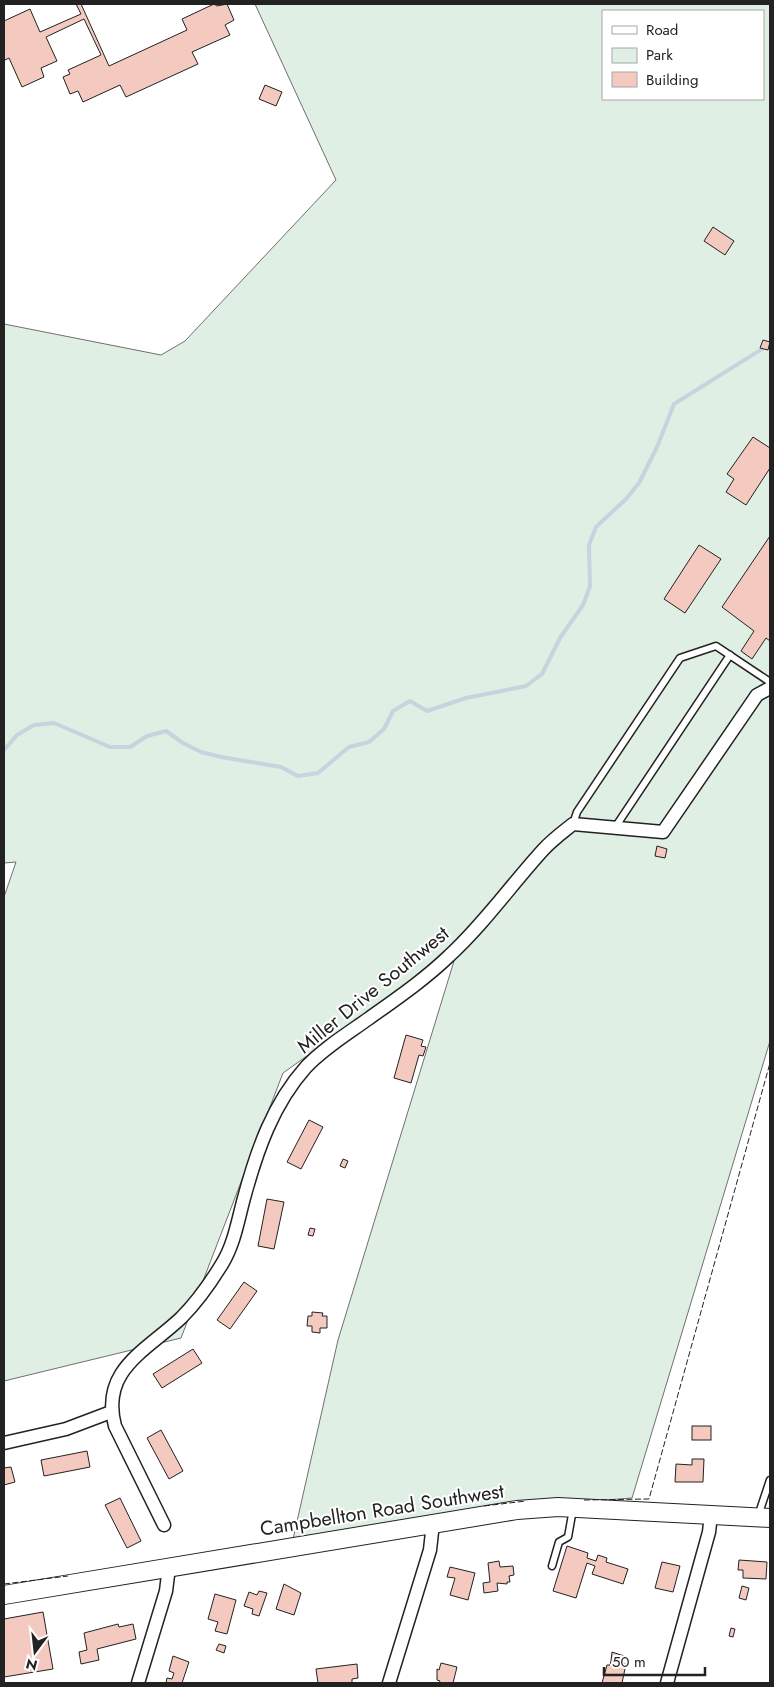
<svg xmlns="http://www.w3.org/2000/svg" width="774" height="1687" viewBox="0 0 774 1687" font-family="Jost,sans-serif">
  <rect width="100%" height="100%" fill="#fff"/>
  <!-- green -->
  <path fill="#e0efe3" stroke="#6f6f6f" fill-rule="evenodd" d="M255 4H770V1041L632 1498 527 1506 291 1548 338 1340 458 948 283 1073 181 1338 4 1381V897L16 862 4 863V324L161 355 185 341 336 180ZM603 11H763V99H603Z"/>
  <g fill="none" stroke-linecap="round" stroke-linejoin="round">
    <!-- stream -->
    <polyline stroke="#c7d3dd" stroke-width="4" points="4,750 17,735 34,725 54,723 110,747 130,747 147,736 166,731 183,743 201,752 221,757 281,767 298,776 318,773 349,747 369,742 384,729 393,711 410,701 427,711 466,698 526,686 542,674 560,638 583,605 590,586 589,545 596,527 626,499 639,483 657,447 674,404 770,344"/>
  </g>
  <!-- building -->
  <g fill="#f3c9c0" stroke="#222">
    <polygon points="76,4 81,4 109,66 187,30 182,19 214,4 217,6 227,4 234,20 225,25 230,35 192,52 198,64 126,97 120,85 83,102 78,91 70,94 63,77 70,74 68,70 101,55 84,19 46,37 57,61 41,68 44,77 22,87 9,58 5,60 4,57 4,21 30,9 40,32 81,14"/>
    <polygon points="265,85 282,92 276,106 259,99"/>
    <polygon points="713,227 734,241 725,255 704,241"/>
    <polygon points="763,340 770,342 768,350 760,348"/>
    <polygon points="753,437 770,448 770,468 746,505 726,492 734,479 727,474"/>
    <polygon points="770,536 770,641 766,638 752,659 741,651 754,631 722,607"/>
    <polygon points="699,545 721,559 685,613 664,599"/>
    <polygon points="657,846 667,849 665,858 655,856"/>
    <polygon points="406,1035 423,1040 421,1046 426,1047 423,1056 419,1055 411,1083 394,1078"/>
    <polygon points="309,1120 323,1127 301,1169 287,1162"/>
    <polygon points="343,1159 348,1161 345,1168 340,1166"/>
    <polygon points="267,1199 284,1202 274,1249 258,1246"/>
    <polygon points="310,1228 315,1229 313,1236 308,1235"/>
    <polygon points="244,1282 257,1291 230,1329 217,1320"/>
    <polygon points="312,1312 323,1313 322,1316 327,1316 327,1328 320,1328 320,1333 312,1332 312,1326 307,1326 308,1316 312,1316"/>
    <polygon points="193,1349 202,1363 162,1388 153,1374"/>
    <rect x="692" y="1426" width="19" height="14"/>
    <polygon points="161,1430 183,1471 169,1479 147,1438"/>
    <polygon points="87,1451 90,1467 44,1476 41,1460"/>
    <polygon points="692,1459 704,1459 703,1482 675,1482 676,1464 692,1465"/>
    <polygon points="11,1467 15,1482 4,1485 4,1468"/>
    <polygon points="120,1498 141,1541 127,1548 105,1505"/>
    <polygon points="567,1546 588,1553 587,1558 596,1561 598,1555 607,1558 606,1562 628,1569 623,1584 592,1574 595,1566 587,1563 576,1598 553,1591"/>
    <polygon points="739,1560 767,1562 766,1579 743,1578 743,1570 738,1570"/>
    <polygon points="499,1561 500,1567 513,1566 514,1575 509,1576 510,1582 507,1582 507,1584 497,1583 498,1591 484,1593 483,1583 490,1582 488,1563"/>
    <polygon points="662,1562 680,1566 673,1592 655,1588"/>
    <polygon points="450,1567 475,1573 468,1600 450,1595 455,1578 447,1577"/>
    <polygon points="284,1584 301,1593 294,1615 276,1609"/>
    <polygon points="742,1586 749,1588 746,1600 739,1598"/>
    <polygon points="259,1591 267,1593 259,1616 252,1614 253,1609 244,1606 249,1592 257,1595"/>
    <polygon points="215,1594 236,1600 227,1634 215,1631 218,1622 208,1619"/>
    <polygon points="43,1612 53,1669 4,1677 4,1619"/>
    <polygon points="118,1624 119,1627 133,1624 136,1639 97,1649 99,1660 81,1664 79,1652 87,1650 84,1633"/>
    <polygon points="731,1628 735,1629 733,1637 729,1636"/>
    <polygon points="219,1644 226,1646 224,1653 216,1650"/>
    <polygon points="612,1652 624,1656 622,1663 626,1664 622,1683 602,1683 607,1665 610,1665 611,1661"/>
    <polygon points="173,1656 189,1662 182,1683 166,1683 167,1678 172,1679 174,1673 169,1671"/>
    <polygon points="441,1663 457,1667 453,1683 439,1683 440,1681 437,1680 437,1669 439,1670"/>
    <polygon points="357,1664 358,1678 352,1679 352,1683 318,1683 316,1669"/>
  </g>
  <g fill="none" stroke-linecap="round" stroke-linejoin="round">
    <defs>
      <g id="lane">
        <polyline points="573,824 577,812 680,658 716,646 770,682"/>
        <polyline points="614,829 730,655"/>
        <polyline points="758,1516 770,1480"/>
        <polyline points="552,1566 559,1542 568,1537 573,1509"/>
      </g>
      <g id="street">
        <polyline points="4,1443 66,1429 111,1412"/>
        <path d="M164 1525 115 1426C100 1370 146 1351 181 1318 196 1303 211 1282 222 1264 234 1245 238 1220 244 1198 257 1150 273 1104 306 1067 324 1048 347 1034 368 1019 396 999 424 980 449 956 484 924 511 885 543 850 552 840 563 832 573 824L663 832 757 695 770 688"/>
        <polyline points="138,1683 166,1591 169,1567"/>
        <polyline points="389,1683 430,1550 433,1523"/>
        <polyline points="667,1683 709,1532 711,1515"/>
      </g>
      <polyline id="secondary" points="4,1595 517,1510 558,1507 770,1518"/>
    </defs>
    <!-- lane casing -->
    <use href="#lane" stroke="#222" stroke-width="9"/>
    <!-- street casing -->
    <use href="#street" stroke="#222" stroke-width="15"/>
    <!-- secondary casing -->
    <use href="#secondary" stroke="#222" stroke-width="20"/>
    <!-- lane -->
    <use href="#lane" stroke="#fff" stroke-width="6"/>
    <!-- street -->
    <use href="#street" stroke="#fff" stroke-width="12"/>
    <!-- secondary -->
    <use href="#secondary" stroke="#fff" stroke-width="18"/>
    <!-- fence -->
    <g stroke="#222" stroke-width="1" stroke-dasharray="6 2.5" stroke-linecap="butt">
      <polyline points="584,1500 649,1499 770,1063"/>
      <polyline points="484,1506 526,1501"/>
      <polyline points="4,1584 68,1576"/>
    </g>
  </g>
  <g text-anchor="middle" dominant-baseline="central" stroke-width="4" stroke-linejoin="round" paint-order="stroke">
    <!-- street labels -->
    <g font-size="20" fill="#222" stroke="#fff">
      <text transform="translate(373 990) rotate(-39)">Miller Drive Southwest</text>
      <text transform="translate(382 1510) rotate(-9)">Campbellton Road Southwest</text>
    </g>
  </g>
  <!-- border -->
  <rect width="774" height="1687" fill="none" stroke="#222222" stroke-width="10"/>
  <!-- legend -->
  <rect x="602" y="10" width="162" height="90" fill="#ffffff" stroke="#a7a7a7"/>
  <rect x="612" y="26" width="25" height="8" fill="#ffffff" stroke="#a7a7a7"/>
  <text x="646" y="35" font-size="15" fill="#222222">Road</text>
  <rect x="612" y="48" width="25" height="15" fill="#e0efe3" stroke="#a7a7a7"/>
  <text x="646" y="60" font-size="15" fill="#222222">Park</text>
  <rect x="612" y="72" width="25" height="15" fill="#f3c9c0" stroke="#a7a7a7"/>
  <text x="646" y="85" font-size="15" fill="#222222">Building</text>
  <!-- north arrow -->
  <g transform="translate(35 1652) rotate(195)" stroke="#ffffff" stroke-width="4" paint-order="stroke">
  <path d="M0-4L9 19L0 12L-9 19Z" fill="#222222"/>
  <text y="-8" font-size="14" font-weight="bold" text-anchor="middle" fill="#222222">N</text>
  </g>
  <!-- scale -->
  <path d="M604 1667v8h101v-8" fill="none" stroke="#222222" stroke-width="2.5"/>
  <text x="612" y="1667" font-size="15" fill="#222222" stroke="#ffffff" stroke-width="4" paint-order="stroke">50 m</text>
</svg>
